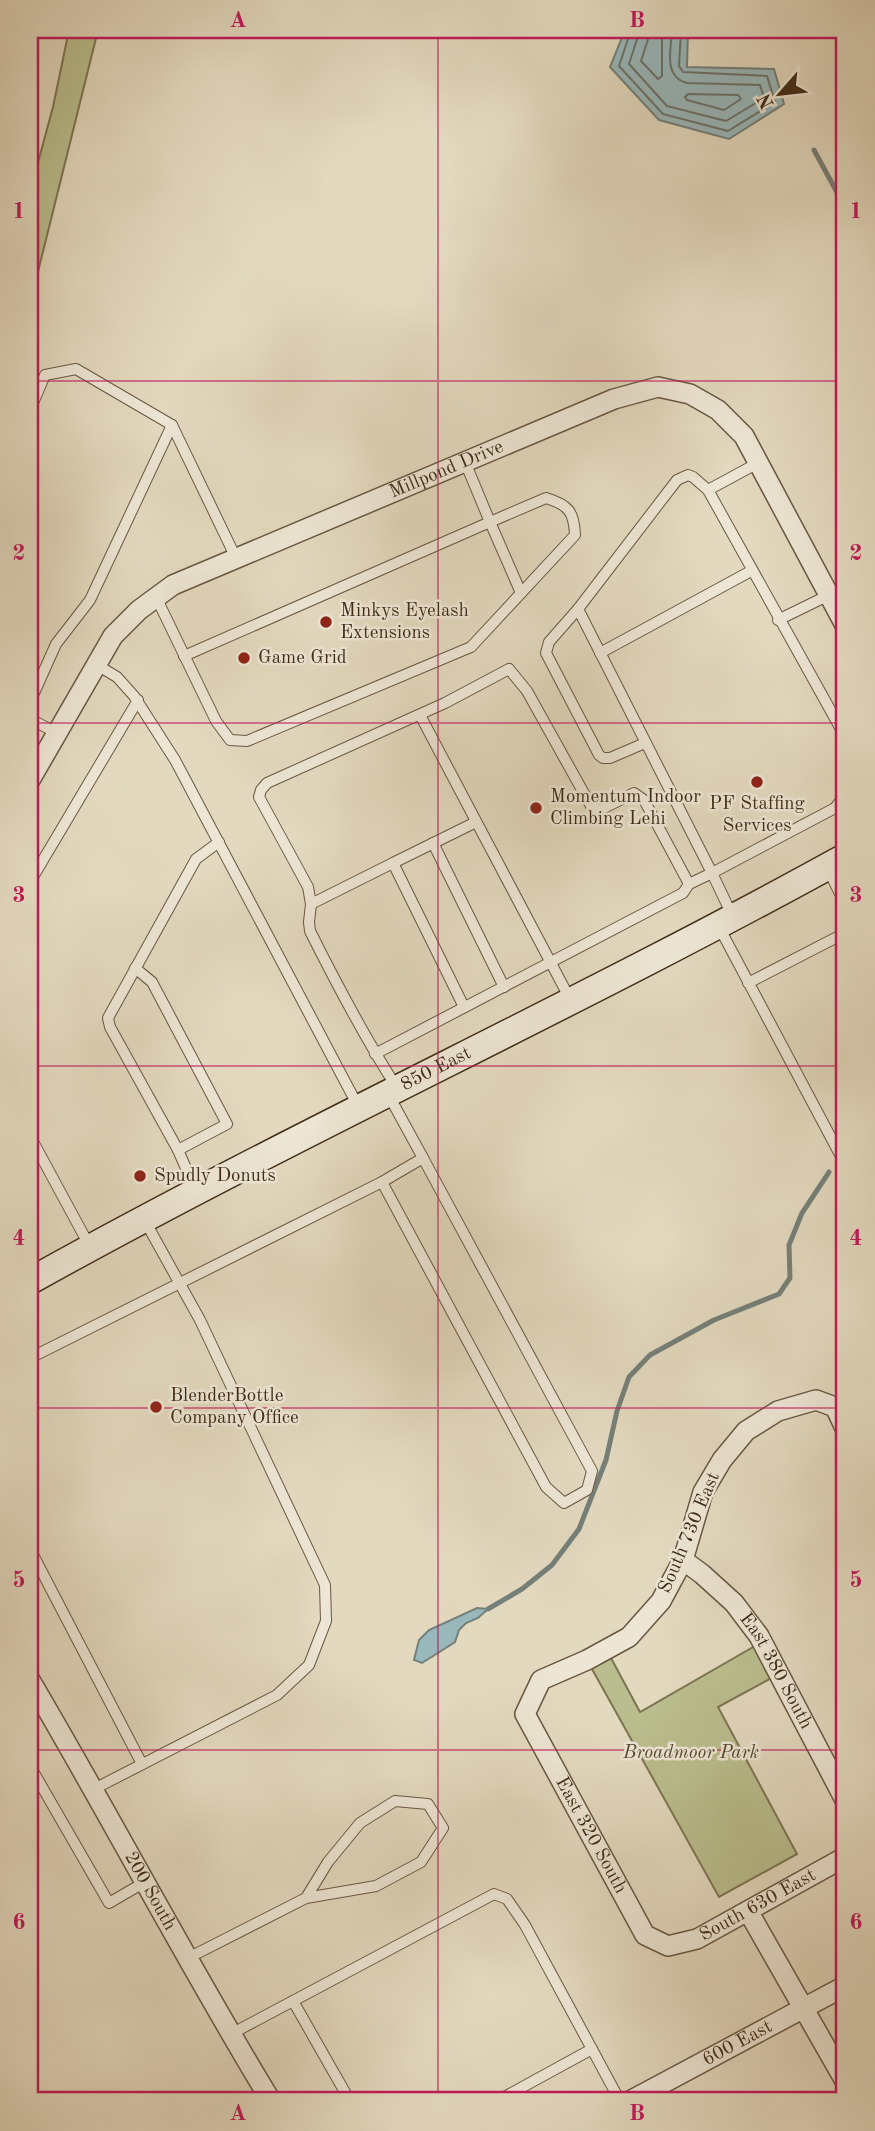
<svg xmlns="http://www.w3.org/2000/svg" width="875" height="2131" viewBox="0 0 875 2131" font-family="'Old Standard TT',serif">
  <rect width="100%" height="100%" fill="#e3d9bf"/>
  <filter id="stains"><feTurbulence type="fractalNoise" baseFrequency=".00286" numOctaves="4"/><feColorMatrix values="0 0 0 0 .2 0 0 0 0 .09 0 0 0 0 .02 0 0 0 .5 -.17"/></filter>
  <radialGradient id="worn" r=".72"><stop offset=".6" stop-color="#630" stop-opacity="0"/><stop offset="1" stop-color="#630" stop-opacity=".3"/></radialGradient>
  <!-- green -->
  <g fill="#babe8e" stroke="#7d7552" stroke-width="2">
    <polygon points="69,30 98,30 30,304 30,192 53,107"/>
    <polygon points="755,1646 779,1674 718,1707 797,1854 719,1897 587,1660 611,1658 640,1712"/>
  </g>
  <!-- water -->
  <g fill="#98b8bb" stroke="#758079" stroke-width="2">
    <polygon points="625,30 688,30 687,67 774,69 784,104 729,139 659,120 610,67"/>
    <polygon points="477,1608 488,1609 478,1618 466,1623 459,1630 455,1642 422,1663 414,1660 419,1640 429,1630"/>
  </g>
  <g fill="none" stroke-linecap="round" stroke-linejoin="round">
    <!-- shore -->
    <g stroke="#6c7269" stroke-width="2">
      <polyline points="631,30 619,66 663,114 728,131 775,102 767,76 683,72 679,66 681,30"/>
      <path d="M640 30 629 64 667 106 726 121 764 98 760 85 687 83C663 77 671 49 672 30"/>
      <polyline points="651,30 641,61 658,79 662,76 662,30"/>
      <polygon points="688,94 738,95 741,99 724,110 687,100 685,97"/>
    </g>
    <!-- stream -->
    <g stroke="#758079" stroke-width="5">
      <polyline points="814,150 845,207"/>
      <polyline points="488,1609 522,1589 552,1565 579,1529 606,1460 617,1411 629,1377 650,1355 714,1320 779,1294 790,1278 789,1245 802,1213 829,1172"/>
    </g>
    <defs>
      <g id="service">
        <polyline points="30,410 45,375 76,369 172,425 236,558"/>
        <polyline points="758,463 708,490 842,731"/>
        <path d="M156 597 216 721 230 740 247 741 471 647 575 535C574 512 569 505 546 498L490 522 465 462"/>
        <polyline points="578,609 549,642 546,653 599,755 603,758 610,758 645,743"/>
        <polyline points="778,620 829,595"/>
        <polyline points="600,653 751,571"/>
        <polyline points="184,656 490,522 521,593"/>
        <polyline points="97,665 117,677 134,696 175,760 359,1108"/>
        <polyline points="30,702 56,644 90,600 172,425"/>
        <polyline points="420,715 570,999"/>
        <polyline points="30,719 57,733"/>
        <polyline points="433,843 504,987"/>
        <polyline points="393,863 476,822"/>
        <polyline points="827,867 845,904"/>
        <polyline points="30,882 138,700"/>
        <polyline points="689,884 712,873 578,609 677,480 688,475 693,477 708,490"/>
        <polyline points="311,904 393,863 464,1007"/>
        <polyline points="732,915 712,873 835,808 845,795"/>
        <polyline points="719,927 845,1164"/>
        <polyline points="135,968 152,982 227,1124 178,1150"/>
        <polyline points="748,983 845,933"/>
        <path d="M375 1054 683 893 689 884 644 800 634 793 600 810 591 806 527 691 509 669 445 703 267 783 261 790 259 797 308 887 311 904 309 922 310 931C337 985 365 1038 397 1088"/>
        <polyline points="30,1136 89,1245"/>
        <polyline points="382,1182 546,1487 564,1503 587,1490 592,1471 423,1158"/>
        <polyline points="195,1189 178,1150 110,1027 108,1018 196,859 219,842"/>
        <polyline points="30,1358 382,1182 423,1158 388,1094"/>
        <polyline points="30,1549 142,1764"/>
        <polyline points="30,1713 44,1704"/>
        <polyline points="30,1766 109,1903 145,1882"/>
        <polyline points="94,1789 277,1695 309,1665 326,1621 325,1585 200,1320 145,1221"/>
        <polyline points="188,1958 306,1898 328,1862 360,1823 395,1801 428,1804 443,1828 421,1862 376,1886 306,1898"/>
        <polyline points="293,2001 350,2101"/>
        <polyline points="231,2034 494,1894 507,1899 525,1925 620,2101"/>
        <polyline points="497,2101 592,2049"/>
      </g>
      <g id="minor">
        <path id="s1" d="M30 780 113 636 139 610 173 585 614 399 658 387 690 394 718 410 744 436 845 625"/>
        <path id="s2" d="M845 1428 835 1407 816 1400 778 1411 746 1431 722 1460 703 1492 683 1560 661 1601 629 1637 587 1660 541 1680 525 1714 645 1935 668 1946 697 1939 845 1857"/>
        <path id="s3" d="M683 1560 702 1574 734 1603 759 1636 845 1800"/>
        <path id="s4" d="M30 1680C112 1819 187 1963 271 2101"/>
        <polyline points="748,1911 845,2081"/>
        <path id="s5" d="M630 2101 845 1986"/>
      </g>
      <g id="secondary">
        <path id="s6" d="M30 1281C297 1132 577 1005 845 857"/>
      </g>
    </defs>
    <!-- service casing -->
    <use href="#service" stroke="#695741" stroke-width="12"/>
    <!-- minor casing -->
    <use href="#minor" stroke="#695741" stroke-width="22"/>
    <!-- secondary casing -->
    <use href="#secondary" stroke="#402c17" stroke-width="29"/>
    <!-- service -->
    <use href="#service" stroke="#ede6d5" stroke-width="10"/>
    <!-- minor -->
    <use href="#minor" stroke="#ede6d5" stroke-width="19"/>
    <!-- secondary -->
    <use href="#secondary" stroke="#ede6d5" stroke-width="26"/>
  </g>
  <!-- grid -->
  <path fill="none" stroke="#c2185b" stroke-width="2" stroke-opacity="0.55" d="M438 30V2101M30 381H845M30 723H845M30 1066H845M30 1408H845M30 1750H845"/>
  <!-- markers -->
  <g fill="#8f2418" stroke="#ede6d5" stroke-width="2.5">
    <circle cx="326" cy="622" r="7"/>
    <circle cx="244" cy="658" r="7"/>
    <circle cx="757" cy="782" r="7"/>
    <circle cx="536" cy="808" r="7"/>
    <circle cx="140" cy="1176" r="7"/>
    <circle cx="156" cy="1407" r="7"/>
  </g>
  <g text-anchor="middle" dominant-baseline="central" stroke-width="5" stroke-linejoin="round" paint-order="stroke">
    <!-- street labels -->
    <g font-size="19" fill="#402c17" stroke="#ede6d5">
      <text stroke="none"><textPath href="#s1" startOffset="542">Millpond Drive</textPath></text>
      <text stroke="none"><textPath href="#s6" startOffset="458">850 East</textPath></text>
      <text transform="translate(690 1533) rotate(-67)">South 730 East</text>
      <text stroke="none"><textPath href="#s3" startOffset="147">East 380 South</textPath></text>
      <text stroke="none"><textPath href="#s2" startOffset="635">East 320 South</textPath></text>
      <text stroke="none"><textPath href="#s4" startOffset="243">200 South</textPath></text>
      <text stroke="none"><textPath href="#s2" startOffset="873">South 630 East</textPath></text>
      <text stroke="none"><textPath href="#s5" startOffset="122">600 East</textPath></text>
    </g>
    <!-- poi labels -->
    <g font-size="19" fill="#402c17" stroke="#ede6d5" text-anchor="start">
      <text x="340" y="611">Minkys Eyelash<tspan x="340" dy="22">Extensions</tspan></text>
      <text x="258" y="658">Game Grid</text>
      <text x="550" y="797">Momentum Indoor<tspan x="550" dy="22">Climbing Lehi</tspan></text>
      <text x="757" y="804" text-anchor="middle">PF Staffing<tspan x="757" dy="22">Services</tspan></text>
      <text x="154" y="1176">Spudly Donuts</text>
      <text x="170" y="1396">BlenderBottle<tspan x="170" dy="22">Company Office</tspan></text>
    </g>
    <!-- park labels -->
    <g font-size="19" font-style="italic" fill="#58492f" stroke="#ede6d5">
      <text x="691" y="1753">Broadmoor Park</text>
    </g>
  </g>
  <!-- margin -->
  <rect width="875" height="2131" fill="none" stroke="#e3d9bf" stroke-width="77"/>
  <!-- north arrow -->
  <g transform="translate(780 94) rotate(242)" stroke="#ede6d5" stroke-width="5" paint-order="stroke">
  <path d="M0-5L12 26L0 18L-12 26Z" fill="#402c17"/>
  <text y="-10" font-size="19" font-weight="bold" text-anchor="middle" fill="#402c17">N</text>
  </g>
  <rect x="38" y="38" width="798" height="2054" fill="none" stroke="#c2185b" stroke-width="2.5"/>
  <g font-size="23" text-anchor="middle" font-weight="bold" fill="#c2185b">
    <text x="238" y="27">A</text>
    <text x="637" y="27">B</text>
    <text x="19" y="218">1</text>
    <text x="856" y="218">1</text>
    <text x="19" y="560">2</text>
    <text x="856" y="560">2</text>
    <text x="19" y="902">3</text>
    <text x="856" y="902">3</text>
    <text x="19" y="1245">4</text>
    <text x="856" y="1245">4</text>
    <text x="19" y="1587">5</text>
    <text x="856" y="1587">5</text>
    <text x="19" y="1929">6</text>
    <text x="856" y="1929">6</text>
    <text x="238" y="2120">A</text>
    <text x="637" y="2120">B</text>
  </g>
  <rect width="100%" height="100%" filter="url(#stains)"/>
  <rect width="100%" height="100%" fill="url(#worn)"/>
</svg>
